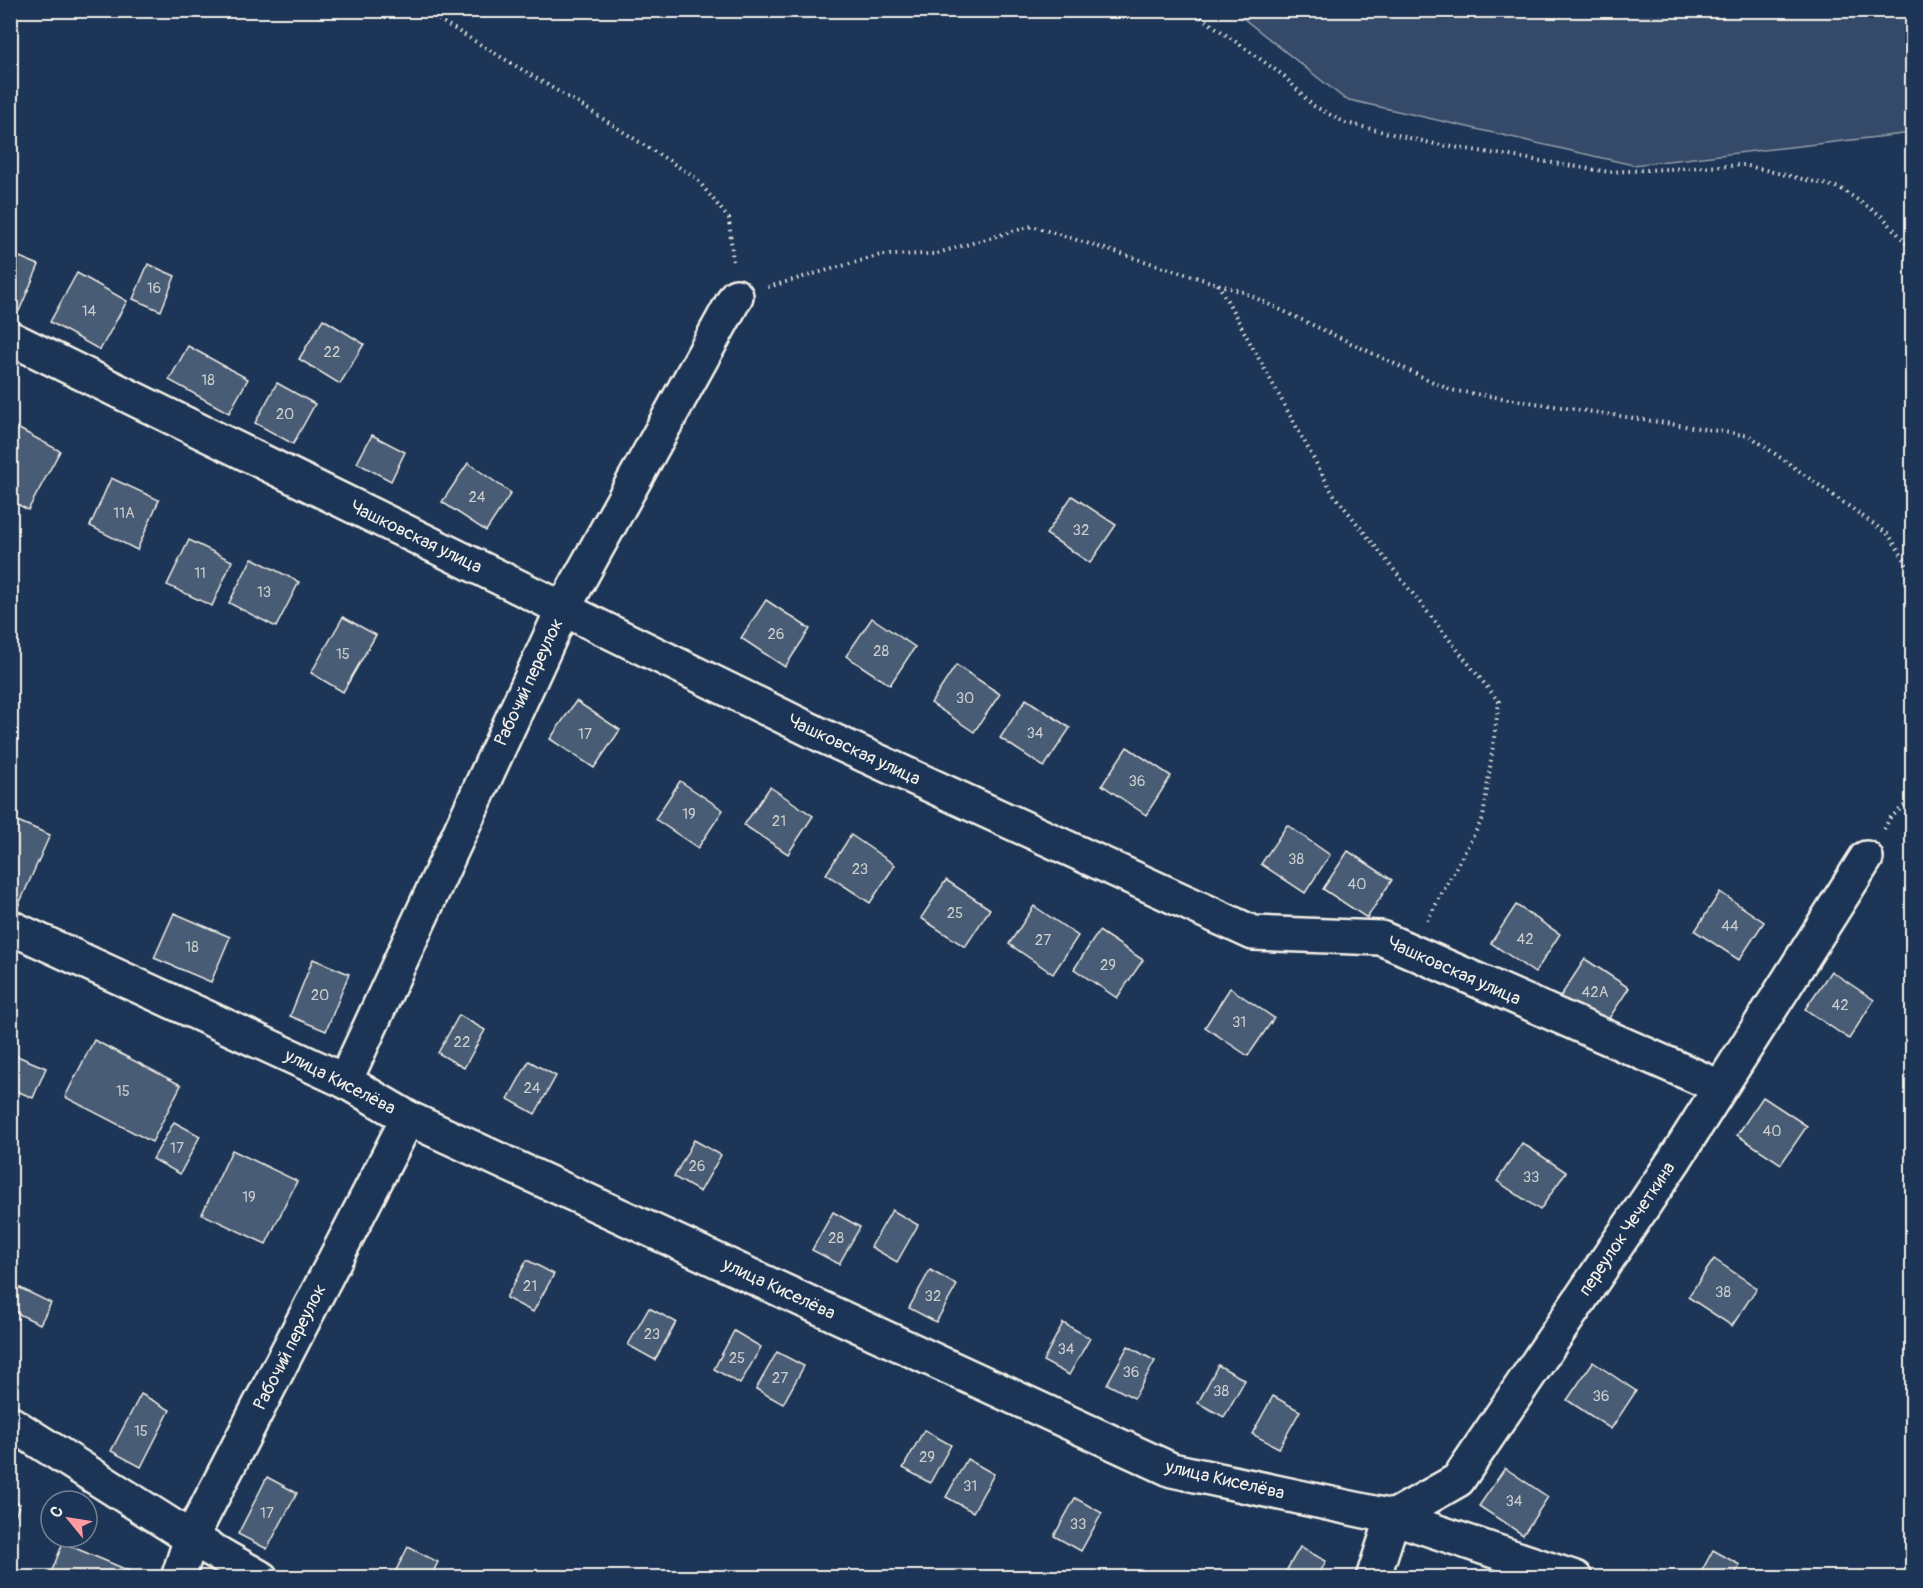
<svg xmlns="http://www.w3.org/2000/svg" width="1923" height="1588" viewBox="0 0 1923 1588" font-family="Pangolin,sans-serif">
  <rect width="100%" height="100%" fill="#1d3557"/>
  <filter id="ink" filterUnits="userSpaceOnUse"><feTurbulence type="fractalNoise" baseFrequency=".0167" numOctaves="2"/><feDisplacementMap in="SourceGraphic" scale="12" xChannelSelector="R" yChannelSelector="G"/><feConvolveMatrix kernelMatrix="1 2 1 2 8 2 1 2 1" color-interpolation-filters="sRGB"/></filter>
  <g filter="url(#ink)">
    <!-- green -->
    <polygon fill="#354a67" stroke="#949ea8" stroke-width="1.5" points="1234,11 1912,11 1912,133 1633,165 1345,99"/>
    <!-- building -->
    <g fill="#485b74" stroke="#f4f1e8" stroke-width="1.5">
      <polygon points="10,253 39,265 19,311 10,307"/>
      <polygon points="148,264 175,276 161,311 133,299"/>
      <polygon points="77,273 127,301 100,350 50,322"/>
      <polygon points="323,319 364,344 340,384 299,359"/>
      <polygon points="188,346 248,379 229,413 169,380"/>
      <polygon points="277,383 315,404 293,444 255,423"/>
      <polygon points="10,424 60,451 28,510 10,500"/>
      <polygon points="372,435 405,452 391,481 357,463"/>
      <polygon points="468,463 511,493 486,531 442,502"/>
      <polygon points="111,478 159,500 137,550 90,526"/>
      <polygon points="1072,496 1116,525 1090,563 1046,534"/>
      <polygon points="189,540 232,561 212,606 167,585"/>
      <polygon points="252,558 299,582 276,627 229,603"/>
      <polygon points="766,600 810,629 785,667 741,638"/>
      <polygon points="343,617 376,635 343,692 311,673"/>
      <polygon points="872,618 915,647 890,685 846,656"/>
      <polygon points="956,665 1000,694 974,732 931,703"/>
      <polygon points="1026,699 1070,728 1044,767 1000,738"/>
      <polygon points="576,701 620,730 594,768 550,739"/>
      <polygon points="1127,747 1171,776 1146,815 1102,785"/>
      <polygon points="680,781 723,810 698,848 655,819"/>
      <polygon points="770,787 813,816 788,854 744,825"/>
      <polygon points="13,819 50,835 16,911 10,909 10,824"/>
      <polygon points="1287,825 1330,855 1305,893 1261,864"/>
      <polygon points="851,835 895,865 870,903 826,874"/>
      <polygon points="1348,851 1392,880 1367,918 1323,889"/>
      <polygon points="946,880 990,909 965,947 921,918"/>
      <polygon points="1720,892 1764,922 1739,960 1695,931"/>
      <polygon points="1516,905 1560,934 1535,973 1491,943"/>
      <polygon points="1034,906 1078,936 1053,974 1009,944"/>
      <polygon points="174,913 230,937 211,982 154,958"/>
      <polygon points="1099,931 1143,960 1117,998 1074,969"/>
      <polygon points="313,959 349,974 326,1031 290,1016"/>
      <polygon points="1585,959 1629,988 1604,1026 1560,997"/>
      <polygon points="1831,971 1874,1000 1849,1039 1805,1009"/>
      <polygon points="1230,988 1274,1018 1248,1056 1205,1027"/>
      <polygon points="459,1015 485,1030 464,1068 438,1053"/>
      <polygon points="94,1040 181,1085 152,1142 65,1097"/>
      <polygon points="10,1053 46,1068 33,1098 10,1088"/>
      <polygon points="529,1061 556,1076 535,1114 508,1099"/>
      <polygon points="1763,1097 1807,1126 1781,1164 1737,1135"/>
      <polygon points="174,1122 200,1136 180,1174 153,1159"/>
      <polygon points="694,1140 721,1155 700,1192 674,1177"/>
      <polygon points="1522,1143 1566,1172 1540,1210 1497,1181"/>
      <polygon points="232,1150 297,1181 266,1244 202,1214"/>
      <polygon points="892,1210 918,1225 897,1262 871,1247"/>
      <polygon points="833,1212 860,1227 839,1264 812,1250"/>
      <polygon points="1714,1259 1757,1288 1732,1326 1688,1297"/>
      <polygon points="527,1260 554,1274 533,1312 506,1298"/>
      <polygon points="930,1270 957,1285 936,1322 909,1308"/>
      <polygon points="10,1283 51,1303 40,1324 10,1310"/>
      <polygon points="649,1308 676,1322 655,1360 628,1345"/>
      <polygon points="1063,1323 1090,1338 1069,1375 1043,1361"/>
      <polygon points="734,1331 761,1347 740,1384 714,1369"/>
      <polygon points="1128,1346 1155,1361 1134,1398 1107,1384"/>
      <polygon points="777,1352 804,1366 783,1404 756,1389"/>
      <polygon points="1593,1362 1636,1391 1611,1429 1567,1400"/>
      <polygon points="1218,1365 1245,1380 1224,1417 1198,1403"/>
      <polygon points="141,1394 170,1410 141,1467 111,1451"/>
      <polygon points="1273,1396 1300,1411 1279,1448 1252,1434"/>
      <polygon points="924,1430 951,1445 930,1483 903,1468"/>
      <polygon points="967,1459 994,1474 973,1512 946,1497"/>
      <polygon points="1505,1468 1548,1497 1523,1535 1479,1506"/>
      <polygon points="267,1477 297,1493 267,1549 238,1534"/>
      <polygon points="1075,1498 1102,1513 1081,1551 1054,1536"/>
      <polygon points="10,1500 20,1504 10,1527"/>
      <polygon points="63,1543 144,1577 49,1578"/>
      <polygon points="408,1547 438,1562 430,1578 392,1578"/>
      <polygon points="1300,1547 1326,1561 1317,1578 1282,1578"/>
      <polygon points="1713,1550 1740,1565 1733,1578 1698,1578"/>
    </g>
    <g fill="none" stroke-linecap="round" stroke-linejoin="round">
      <defs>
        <g id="minor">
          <polyline points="10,338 823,736 1253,933 1381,938 1720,1087"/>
          <polyline points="10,927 345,1081 408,1118 1172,1470 1393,1517 1575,1578"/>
          <polyline points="345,1081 563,609 736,296"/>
          <polyline points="10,1423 191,1538 261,1578"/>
          <polyline points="178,1578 191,1538 408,1118"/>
          <polyline points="1373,1578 1393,1517 1458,1480 1675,1159 1866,858"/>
        </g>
      </defs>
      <!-- minor casing -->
      <use href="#minor" stroke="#f4f1e8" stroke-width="38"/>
      <!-- path -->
      <g stroke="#f4f1e8" stroke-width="4" stroke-dasharray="1.5 4.5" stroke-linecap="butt">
        <polyline points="423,10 589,110 696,178 729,219 733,262"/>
        <polyline points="1191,10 1284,76 1312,105 1346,123 1435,144 1609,172 1744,165 1840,188 1883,217 1912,250"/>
        <polyline points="1218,284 1332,492 1499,702 1483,818 1427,921"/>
        <polyline points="768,287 881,255 934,254 1032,226 1243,292 1450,390 1750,436 1889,535 1912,572"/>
        <polyline points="1884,829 1890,818 1912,799"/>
      </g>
      <!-- minor -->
      <use href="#minor" stroke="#1d3557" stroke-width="33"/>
    </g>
  </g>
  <g text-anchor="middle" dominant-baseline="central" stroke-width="5" stroke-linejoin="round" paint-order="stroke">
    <!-- number labels -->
    <g font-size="15" fill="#c9cccb">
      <text x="154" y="288">16</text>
      <text x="89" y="311">14</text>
      <text x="332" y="352">22</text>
      <text x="208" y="380">18</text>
      <text x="285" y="414">20</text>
      <text x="477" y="497">24</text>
      <text x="124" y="513">11А</text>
      <text x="1081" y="530">32</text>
      <text x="200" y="573">11</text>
      <text x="264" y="592">13</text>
      <text x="776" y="634">26</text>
      <text x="881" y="651">28</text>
      <text x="343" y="654">15</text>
      <text x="965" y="698">30</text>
      <text x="1035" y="733">34</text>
      <text x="585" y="734">17</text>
      <text x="1137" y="781">36</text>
      <text x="689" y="814">19</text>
      <text x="779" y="821">21</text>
      <text x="1296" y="859">38</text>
      <text x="860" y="869">23</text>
      <text x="1357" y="884">40</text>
      <text x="955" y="913">25</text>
      <text x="1730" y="926">44</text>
      <text x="1525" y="939">42</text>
      <text x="1043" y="940">27</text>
      <text x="192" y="947">18</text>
      <text x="1108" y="965">29</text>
      <text x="1595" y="992">42А</text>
      <text x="320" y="995">20</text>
      <text x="1840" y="1005">42</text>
      <text x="1239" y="1022">31</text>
      <text x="462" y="1042">22</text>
      <text x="532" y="1088">24</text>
      <text x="123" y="1091">15</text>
      <text x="1772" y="1131">40</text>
      <text x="177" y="1148">17</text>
      <text x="697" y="1166">26</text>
      <text x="1531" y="1177">33</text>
      <text x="249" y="1197">19</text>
      <text x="836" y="1238">28</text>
      <text x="530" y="1286">21</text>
      <text x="1723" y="1292">38</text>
      <text x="933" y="1296">32</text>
      <text x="652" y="1334">23</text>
      <text x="1066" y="1349">34</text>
      <text x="737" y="1358">25</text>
      <text x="1131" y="1372">36</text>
      <text x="780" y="1378">27</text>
      <text x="1221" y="1391">38</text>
      <text x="1601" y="1396">36</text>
      <text x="141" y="1431">15</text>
      <text x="927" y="1457">29</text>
      <text x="970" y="1486">31</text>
      <text x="1514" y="1501">34</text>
      <text x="267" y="1513">17</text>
      <text x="1078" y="1524">33</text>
    </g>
    <!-- street labels -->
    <g font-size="18" fill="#f4f1e8" stroke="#1d3557">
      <text transform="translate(416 537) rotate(26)">Чашковская улица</text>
      <text transform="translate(529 682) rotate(-65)">Рабочий переулок</text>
      <text transform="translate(854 750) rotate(25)">Чашковская улица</text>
      <text transform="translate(1454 971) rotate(24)">Чашковская улица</text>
      <text transform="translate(340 1082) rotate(27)">улица Киселёва</text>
      <text transform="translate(1627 1229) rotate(-56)">переулок Чечеткина</text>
      <text transform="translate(779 1289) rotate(25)">улица Киселёва</text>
      <text transform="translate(290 1347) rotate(-63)">Рабочий переулок</text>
      <text transform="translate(1225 1480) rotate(13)">улица Киселёва</text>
    </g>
  </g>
  <!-- margin -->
  <rect width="1923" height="1588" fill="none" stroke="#1d3557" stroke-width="36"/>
  <rect x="18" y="18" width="1887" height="1552" fill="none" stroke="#f4f1e8" stroke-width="2" filter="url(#ink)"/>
  <!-- north arrow -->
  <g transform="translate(69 1519) rotate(300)"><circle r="28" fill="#1d3557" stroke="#738091" stroke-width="1.5"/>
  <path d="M0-4.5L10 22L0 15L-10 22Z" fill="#ff9aa2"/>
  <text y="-9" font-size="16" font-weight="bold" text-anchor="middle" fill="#f4f1e8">С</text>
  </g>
</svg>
